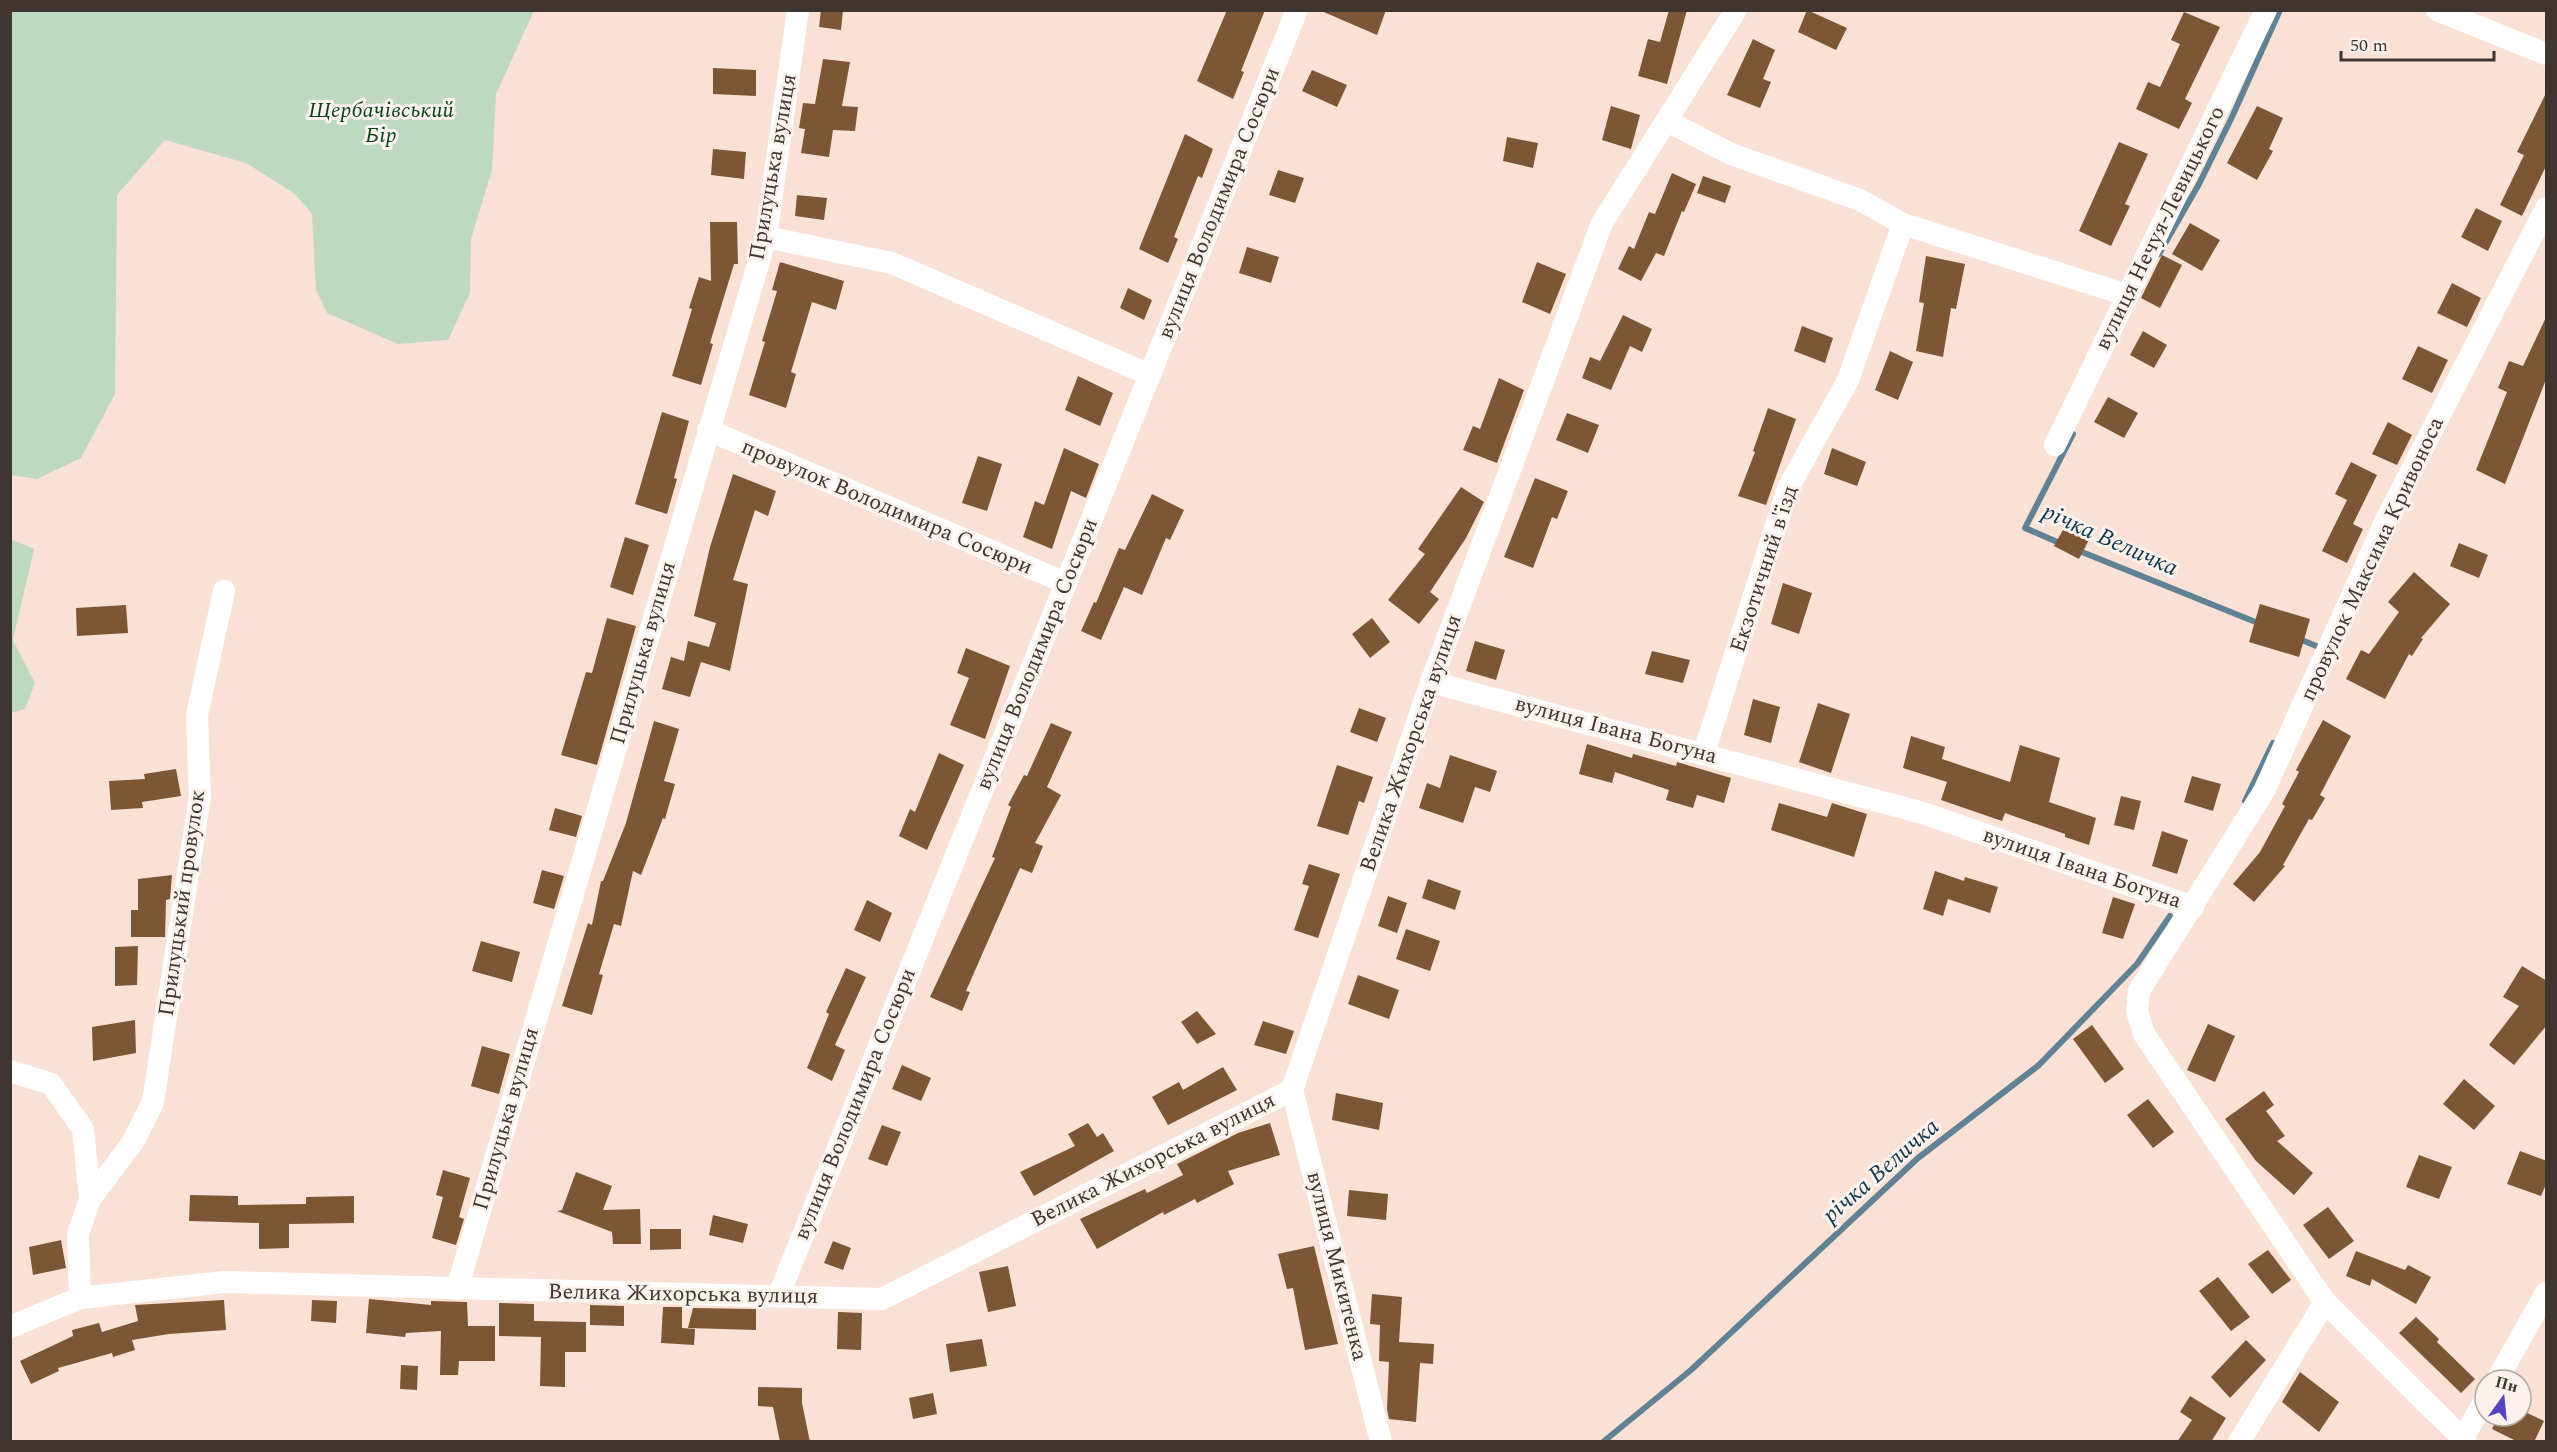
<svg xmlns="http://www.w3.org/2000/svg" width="2557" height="1452" viewBox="0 0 2557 1452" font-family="Spectral,serif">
  <rect width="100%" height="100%" fill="#f9e2d5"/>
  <!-- green -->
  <g fill="#bed9bf">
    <polygon points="10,11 534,11 496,94 492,170 471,239 470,293 448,340 398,344 327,313 316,290 312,214 295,194 246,163 165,140 117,195 115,394 81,458 37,479 11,475"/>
    <polygon points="10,539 34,549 13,640 35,683 25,709 11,713"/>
  </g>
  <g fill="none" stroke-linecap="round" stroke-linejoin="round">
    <!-- stream -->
    <g stroke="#618194" stroke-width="6">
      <polyline points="2159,254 2199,184 2232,117 2280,10"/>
      <polyline points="2062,544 2025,528 2073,434"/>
      <polyline points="2077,550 2263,625"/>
      <polyline points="2297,638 2321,648 2319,651"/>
      <polyline points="2245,801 2273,743"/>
      <polyline points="1603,1442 1691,1370 1918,1158 2039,1065 2137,964 2170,916"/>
    </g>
  </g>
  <!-- building -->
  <g fill="#7d5735">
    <polygon points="821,10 843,10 841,30 819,27"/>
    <polygon points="1227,10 1265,10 1241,71 1244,72 1233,99 1197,81"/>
    <polygon points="1319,10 1386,10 1377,35"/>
    <polygon points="1669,10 1687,10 1667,84 1638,76 1648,39 1660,42"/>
    <polygon points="1807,10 1847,28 1836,50 1798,32"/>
    <polygon points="2184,12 2220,27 2185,99 2192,103 2179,129 2136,109 2148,82 2160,87 2180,44 2171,40"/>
    <polygon points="1753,39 1775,50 1763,79 1771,82 1760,108 1727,95"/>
    <polygon points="823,59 850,62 842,106 858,107 855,131 833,130 829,157 801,153 805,129 799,128 803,103 815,104"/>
    <polygon points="713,68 756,70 756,96 713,94"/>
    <polygon points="1312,70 1347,85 1337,107 1302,91"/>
    <polygon points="2547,91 2547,164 2522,216 2500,205 2524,155 2517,152"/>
    <polygon points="1611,106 1640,115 1631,149 1602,140"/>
    <polygon points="2257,106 2283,118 2269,149 2273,151 2257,180 2227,163"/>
    <polygon points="1185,134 1213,149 1202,178 1198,176 1174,237 1178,239 1168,263 1139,249"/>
    <polygon points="1507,137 1538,143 1533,168 1503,161"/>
    <polygon points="2119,142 2148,154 2125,204 2130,206 2111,246 2079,231"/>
    <polygon points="713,149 746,152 744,179 711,175"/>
    <polygon points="1278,170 1304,178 1295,203 1269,195"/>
    <polygon points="1672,173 1696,184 1684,212 1682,211 1664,256 1656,253 1641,281 1618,269 1629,246 1634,249 1649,212 1655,214"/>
    <polygon points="1703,176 1731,186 1725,203 1697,193"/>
    <polygon points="797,195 827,198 824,220 795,216"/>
    <polygon points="2476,208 2502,221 2488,251 2461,237"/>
    <polygon points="710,222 737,222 738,264 734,264 710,343 713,344 701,385 672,376 692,309 689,308 699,277 711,281"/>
    <polygon points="2190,223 2220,240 2202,271 2172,254"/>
    <polygon points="1247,247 1279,257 1271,283 1239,273"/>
    <polygon points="2162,255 2182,265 2160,308 2141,298"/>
    <polygon points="1926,256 1965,264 1956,309 1951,308 1943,357 1916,351 1924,303 1919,302"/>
    <polygon points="780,262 844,281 836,310 812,302 791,372 796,374 786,408 749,395 765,342 762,341 777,291 772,290"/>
    <polygon points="1537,262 1566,274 1550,314 1522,302"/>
    <polygon points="2452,283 2481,298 2467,327 2437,313"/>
    <polygon points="1128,288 1152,300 1144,320 1120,308"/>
    <polygon points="1623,315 1652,329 1642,352 1630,346 1611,390 1582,378 1590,357 1600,361"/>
    <polygon points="2547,315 2547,377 2505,484 2476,470 2507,392 2498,388 2509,361 2523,366"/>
    <polygon points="1802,326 1833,338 1825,363 1794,351"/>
    <polygon points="2143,331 2167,345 2154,368 2130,355"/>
    <polygon points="2418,346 2448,360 2432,393 2402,379"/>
    <polygon points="1890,351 1913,362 1898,400 1875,390"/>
    <polygon points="1078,376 1113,393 1100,426 1065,410"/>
    <polygon points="1499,378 1524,390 1497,463 1463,450 1473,426 1480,429"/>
    <polygon points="2108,397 2138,413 2124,438 2094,422"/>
    <polygon points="1768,408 1796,419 1766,505 1738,496 1755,452 1753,451"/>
    <polygon points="662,412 689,421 674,478 677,479 667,514 635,504"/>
    <polygon points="1567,413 1599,425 1588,453 1556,440"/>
    <polygon points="2388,422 2412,435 2397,465 2372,454"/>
    <polygon points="1064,448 1099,464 1086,498 1071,491 1052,549 1023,537 1035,501 1044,505"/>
    <polygon points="1832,448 1866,462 1857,486 1824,474"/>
    <polygon points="978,456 1002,464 987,511 962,503"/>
    <polygon points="2351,462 2377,475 2353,524 2363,529 2347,563 2322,551 2347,500 2335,494"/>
    <polygon points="733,474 776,491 768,516 755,510 733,580 748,584 730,671 701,662 690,697 662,689 671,657 684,661 688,641 709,647 716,623 694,616 710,547"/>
    <polygon points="1535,478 1568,491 1557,519 1552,517 1533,568 1504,557"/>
    <polygon points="1461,487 1484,502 1466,538 1430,592 1439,599 1419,624 1388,600 1425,554 1418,549"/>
    <polygon points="1152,494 1184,510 1170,540 1166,538 1142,595 1124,587 1101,640 1081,631 1094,602 1096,603 1119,548 1125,550"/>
    <polygon points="2068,521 2092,534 2079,559 2054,546"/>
    <polygon points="625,537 649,545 633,595 610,587"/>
    <polygon points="2459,543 2488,555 2479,578 2450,566"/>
    <polygon points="2414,572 2450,604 2421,638 2423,639 2412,656 2409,654 2385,699 2346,679 2361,650 2369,654 2399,612 2388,602"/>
    <polygon points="1783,583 1812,593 1799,634 1771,624"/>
    <polygon points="2260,604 2310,619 2299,657 2249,642"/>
    <polygon points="126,605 128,633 77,636 76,608"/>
    <polygon points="607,618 636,626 597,765 561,755 586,672 592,673"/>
    <polygon points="1372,618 1390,642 1370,658 1352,634"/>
    <polygon points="1475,641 1505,650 1496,680 1466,671"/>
    <polygon points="966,648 1010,666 985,739 950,725 969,678 957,673"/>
    <polygon points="1652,651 1690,660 1683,683 1645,674"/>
    <polygon points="1753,699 1780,707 1771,743 1744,735"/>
    <polygon points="1818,703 1850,714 1831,773 1799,762"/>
    <polygon points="1359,708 1386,718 1377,742 1350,732"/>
    <polygon points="2323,720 2351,736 2320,795 2325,798 2312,820 2309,819 2283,865 2285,866 2254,902 2233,884 2260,852 2285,806 2282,804 2299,772 2296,770"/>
    <polygon points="654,721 679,729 664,781 675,784 665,819 663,818 641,875 633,871 621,926 614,924 599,974 603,975 592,1015 562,1006 588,923 592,925 601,881 603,881 626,823"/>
    <polygon points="1051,723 1072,732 1047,787 1061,795 1035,843 1043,846 1032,873 1020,868 966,991 970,992 962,1011 930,997 995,858 992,857 1011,807 1008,805 1024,775 1027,776"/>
    <polygon points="1911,736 1945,747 1942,759 2010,782 2020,745 2060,758 2049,802 2096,818 2089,845 2065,837 2065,834 2005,813 2002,821 1941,800 1947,782 1903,768"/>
    <polygon points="1587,744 1632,758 1633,754 1676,766 1677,762 1731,778 1724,803 1697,795 1693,808 1666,800 1669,790 1615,772 1612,783 1579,774"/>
    <polygon points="939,753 964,765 927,850 899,836 910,809 915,812"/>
    <polygon points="1450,755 1497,771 1490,792 1475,787 1463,823 1419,808 1427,783 1440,788"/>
    <polygon points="1337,765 1373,777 1364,803 1359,801 1348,835 1317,826"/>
    <polygon points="176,769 181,796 142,802 143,808 111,810 109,781 145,779 144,774"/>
    <polygon points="2192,776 2221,784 2213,811 2184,802"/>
    <polygon points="2121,796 2141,801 2134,830 2114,825"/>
    <polygon points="1779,803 1827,817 1832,803 1867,814 1854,857 1771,830"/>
    <polygon points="555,808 582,816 576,837 549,830"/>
    <polygon points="2162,831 2188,840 2177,874 2152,866"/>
    <polygon points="1309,864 1340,874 1318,938 1294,930 1309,886 1302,884"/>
    <polygon points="542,870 564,876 554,909 533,903"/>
    <polygon points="1935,871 1964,881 1965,877 1998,887 1990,913 1948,899 1943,916 1923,909"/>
    <polygon points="172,875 170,899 166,900 165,937 131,937 131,910 138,910 138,879"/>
    <polygon points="1428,879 1461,891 1455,910 1422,898"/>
    <polygon points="1388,896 1407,903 1397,933 1378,926"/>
    <polygon points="2113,897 2135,904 2123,939 2102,933"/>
    <polygon points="867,900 892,913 880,942 854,930"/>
    <polygon points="1406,929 1440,941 1430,971 1396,959"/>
    <polygon points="481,941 520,952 512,982 472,971"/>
    <polygon points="138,946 137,985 115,986 115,947"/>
    <polygon points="2522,966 2547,981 2547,1025 2514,1065 2489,1045 2519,1006 2503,997"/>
    <polygon points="846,968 866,977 835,1045 845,1050 832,1081 807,1068 829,1014 826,1012"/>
    <polygon points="1358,975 1399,990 1389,1019 1348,1004"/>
    <polygon points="1197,1011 1216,1034 1197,1044 1181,1022"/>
    <polygon points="135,1020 136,1053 93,1061 92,1027"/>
    <polygon points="1263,1021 1294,1031 1286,1054 1254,1045"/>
    <polygon points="2208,1024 2235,1036 2215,1082 2187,1070"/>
    <polygon points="2092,1025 2124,1069 2105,1083 2073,1039"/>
    <polygon points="482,1046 510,1054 499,1094 471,1086"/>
    <polygon points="902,1065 931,1078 921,1101 892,1089"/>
    <polygon points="1223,1067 1237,1090 1168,1125 1152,1097 1179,1082 1183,1090"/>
    <polygon points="2464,1079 2495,1106 2474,1130 2443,1104"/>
    <polygon points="2264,1091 2274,1105 2266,1111 2285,1136 2277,1141 2313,1173 2294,1195 2256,1161 2225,1119"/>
    <polygon points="1336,1093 1383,1103 1379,1130 1332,1120"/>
    <polygon points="2148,1099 2174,1132 2153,1148 2127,1115"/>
    <polygon points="1088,1123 1097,1137 1103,1133 1114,1151 1034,1196 1020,1172 1075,1146 1068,1134"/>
    <polygon points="1270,1123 1280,1155 1228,1171 1234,1184 1197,1203 1195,1199 1164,1215 1163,1212 1097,1249 1080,1219 1145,1189 1147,1193 1183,1175 1177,1164 1238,1133"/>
    <polygon points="882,1125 901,1132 887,1166 868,1159"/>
    <polygon points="2520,1151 2547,1161 2547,1182 2541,1196 2507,1184"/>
    <polygon points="2419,1155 2452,1167 2439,1199 2406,1187"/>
    <polygon points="443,1170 470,1178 459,1217 464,1219 456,1245 432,1238 443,1197 436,1195"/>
    <polygon points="576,1172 612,1186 603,1210 640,1209 641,1244 613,1244 612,1232 557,1211 562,1210"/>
    <polygon points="1349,1190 1388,1194 1386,1220 1347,1216"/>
    <polygon points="190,1195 238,1196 238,1205 306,1204 306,1197 354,1196 354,1223 289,1224 289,1248 259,1249 259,1223 189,1221"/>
    <polygon points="2328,1207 2354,1241 2329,1259 2303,1225"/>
    <polygon points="713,1215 748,1224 743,1243 709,1235"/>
    <polygon points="650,1229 681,1229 681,1249 650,1250"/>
    <polygon points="61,1240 66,1268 33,1275 29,1247"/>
    <polygon points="833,1241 851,1248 843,1270 824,1263"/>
    <polygon points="1314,1246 1338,1344 1305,1350 1293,1288 1287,1289 1278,1254"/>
    <polygon points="2268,1250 2291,1280 2272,1294 2248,1264"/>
    <polygon points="2356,1251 2405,1270 2408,1265 2431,1277 2416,1304 2372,1279 2370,1286 2346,1276"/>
    <polygon points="1008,1266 1016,1306 988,1312 979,1272"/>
    <polygon points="2218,1277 2250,1317 2231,1331 2199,1291"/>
    <polygon points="1372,1294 1402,1297 1399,1342 1434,1344 1433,1364 1420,1363 1416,1422 1389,1419 1387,1409 1389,1362 1379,1361 1380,1325 1370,1324"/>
    <polygon points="369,1299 431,1305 431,1301 467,1302 468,1326 495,1326 495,1361 459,1361 458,1375 440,1375 441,1331 406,1333 405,1337 366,1333"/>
    <polygon points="224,1300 226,1330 169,1334 132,1340 135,1350 113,1357 112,1353 58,1368 59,1371 31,1384 20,1361 73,1336 72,1330 99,1323 102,1332 138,1321 135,1305"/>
    <polygon points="312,1300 337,1301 336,1323 311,1321"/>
    <polygon points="499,1303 534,1304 534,1321 586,1322 586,1352 565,1352 565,1387 540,1386 541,1337 499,1336"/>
    <polygon points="590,1305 624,1306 624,1326 590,1325"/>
    <polygon points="663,1307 682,1307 682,1328 695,1329 694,1345 661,1343"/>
    <polygon points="693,1308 756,1309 756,1330 688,1328"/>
    <polygon points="838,1312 862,1313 861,1350 837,1349"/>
    <polygon points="2416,1317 2439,1339 2437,1342 2475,1379 2461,1393 2399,1333"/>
    <polygon points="982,1339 987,1366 950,1372 946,1344"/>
    <polygon points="2246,1340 2266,1360 2230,1398 2211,1377"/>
    <polygon points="401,1365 418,1366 417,1390 400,1389"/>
    <polygon points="2300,1372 2339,1402 2319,1432 2282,1402"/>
    <polygon points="758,1387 802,1388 802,1403 810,1442 780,1442 773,1407 758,1406"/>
    <polygon points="933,1393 937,1414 913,1419 909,1398"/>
    <polygon points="2190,1396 2226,1418 2211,1442 2177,1442 2192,1420 2180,1412"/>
    <polygon points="2521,1410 2544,1421 2534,1442 2518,1442 2492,1429 2498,1416 2521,1416"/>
  </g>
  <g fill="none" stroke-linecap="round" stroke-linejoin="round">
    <!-- minor -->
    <g stroke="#fff" stroke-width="22">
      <polyline points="2437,10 2546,54"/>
      <polyline points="1667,121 1731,154 1860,200 1903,224 2127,295"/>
      <polyline points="766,237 892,263 1150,375"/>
      <polyline points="708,430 1066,583"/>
      <polyline points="2055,445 2266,10"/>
      <polyline points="1431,682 1923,813 2193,907"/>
      <polyline points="1704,753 1788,488 1848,380 1903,224"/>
      <polyline points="10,1071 51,1084 83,1129 90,1199 78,1234 80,1298"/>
      <polyline points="1292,1090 1381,1442"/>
      <polyline points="90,1199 133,1142 153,1102 200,796 197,715 224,591"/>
      <polyline points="457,1289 766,237 798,10"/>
      <polyline points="778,1297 1297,10"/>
      <polyline points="10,1327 80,1298 224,1282 882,1299 1292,1090 1431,682 1602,223 1736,10"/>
      <polyline points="2497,1380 2546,1293"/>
      <polyline points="2463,1438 2485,1400"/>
      <polyline points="2239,1442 2325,1302"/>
      <polyline points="2466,1442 2325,1302 2144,1034 2137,1011 2139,991 2264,791 2386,520 2546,208"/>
    </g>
  </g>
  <g text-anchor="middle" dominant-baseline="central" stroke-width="6" stroke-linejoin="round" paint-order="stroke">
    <!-- park labels -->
    <g font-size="22" font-style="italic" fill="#054717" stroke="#fcf2ed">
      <text x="381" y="110">Щербачівський<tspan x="381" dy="25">Бір</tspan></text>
    </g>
    <!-- street labels -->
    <g font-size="22" fill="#3f3631" stroke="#fcf2ed">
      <text transform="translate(773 167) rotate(-80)">Прилуцька вулиця</text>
      <text transform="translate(1219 203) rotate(-68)">вулиця Володимира Сосюри</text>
      <text transform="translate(2160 228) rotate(-64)">вулиця Нечуя-Левицького</text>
      <text transform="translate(887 507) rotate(23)">провулок Володимира Сосюри</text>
      <text transform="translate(2372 559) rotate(-65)">провулок Максима Кривоноса</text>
      <text transform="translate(1764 569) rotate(-72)">Екзотичний в'їзд</text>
      <text transform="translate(643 653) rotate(-74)">Прилуцька вулиця</text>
      <text transform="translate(1037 654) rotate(-68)">вулиця Володимира Сосюри</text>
      <text transform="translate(1616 730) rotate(15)">вулиця Івана Богуна</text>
      <text transform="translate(1411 743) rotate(-71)">Велика Жихорська вулиця</text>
      <text transform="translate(2082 868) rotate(19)">вулиця Івана Богуна</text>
      <text transform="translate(182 903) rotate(-82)">Прилуцький провулок</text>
      <text transform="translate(855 1104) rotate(-68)">вулиця Володимира Сосюри</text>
      <text transform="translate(506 1119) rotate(-74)">Прилуцька вулиця</text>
      <text transform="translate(1153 1160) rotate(-27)">Велика Жихорська вулиця</text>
      <text transform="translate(1337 1266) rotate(76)">вулиця Микитенка</text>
      <text transform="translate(683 1294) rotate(1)">Велика Жихорська вулиця</text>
    </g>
    <!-- water labels -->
    <g font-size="24" font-style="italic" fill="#103a50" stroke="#fcf2ed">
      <text transform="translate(2110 540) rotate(24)">річка Величка</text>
      <text transform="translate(1881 1171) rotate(-41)">річка Величка</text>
    </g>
  </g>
  <!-- border -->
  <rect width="2557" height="1452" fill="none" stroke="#3f3631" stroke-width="24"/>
  <!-- north arrow -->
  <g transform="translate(2503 1398) rotate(15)"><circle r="28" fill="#fcf2ed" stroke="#b0a7a2" stroke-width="1.5"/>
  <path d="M0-4.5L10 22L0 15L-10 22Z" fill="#5644bc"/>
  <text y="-9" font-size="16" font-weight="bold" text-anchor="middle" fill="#3f3631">Пн</text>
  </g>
  <!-- scale -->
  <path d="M2341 51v9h153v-9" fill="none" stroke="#3f3631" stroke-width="3"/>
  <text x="2350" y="51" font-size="18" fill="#3f3631" stroke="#fcf2ed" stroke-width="4.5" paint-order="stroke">50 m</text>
</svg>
